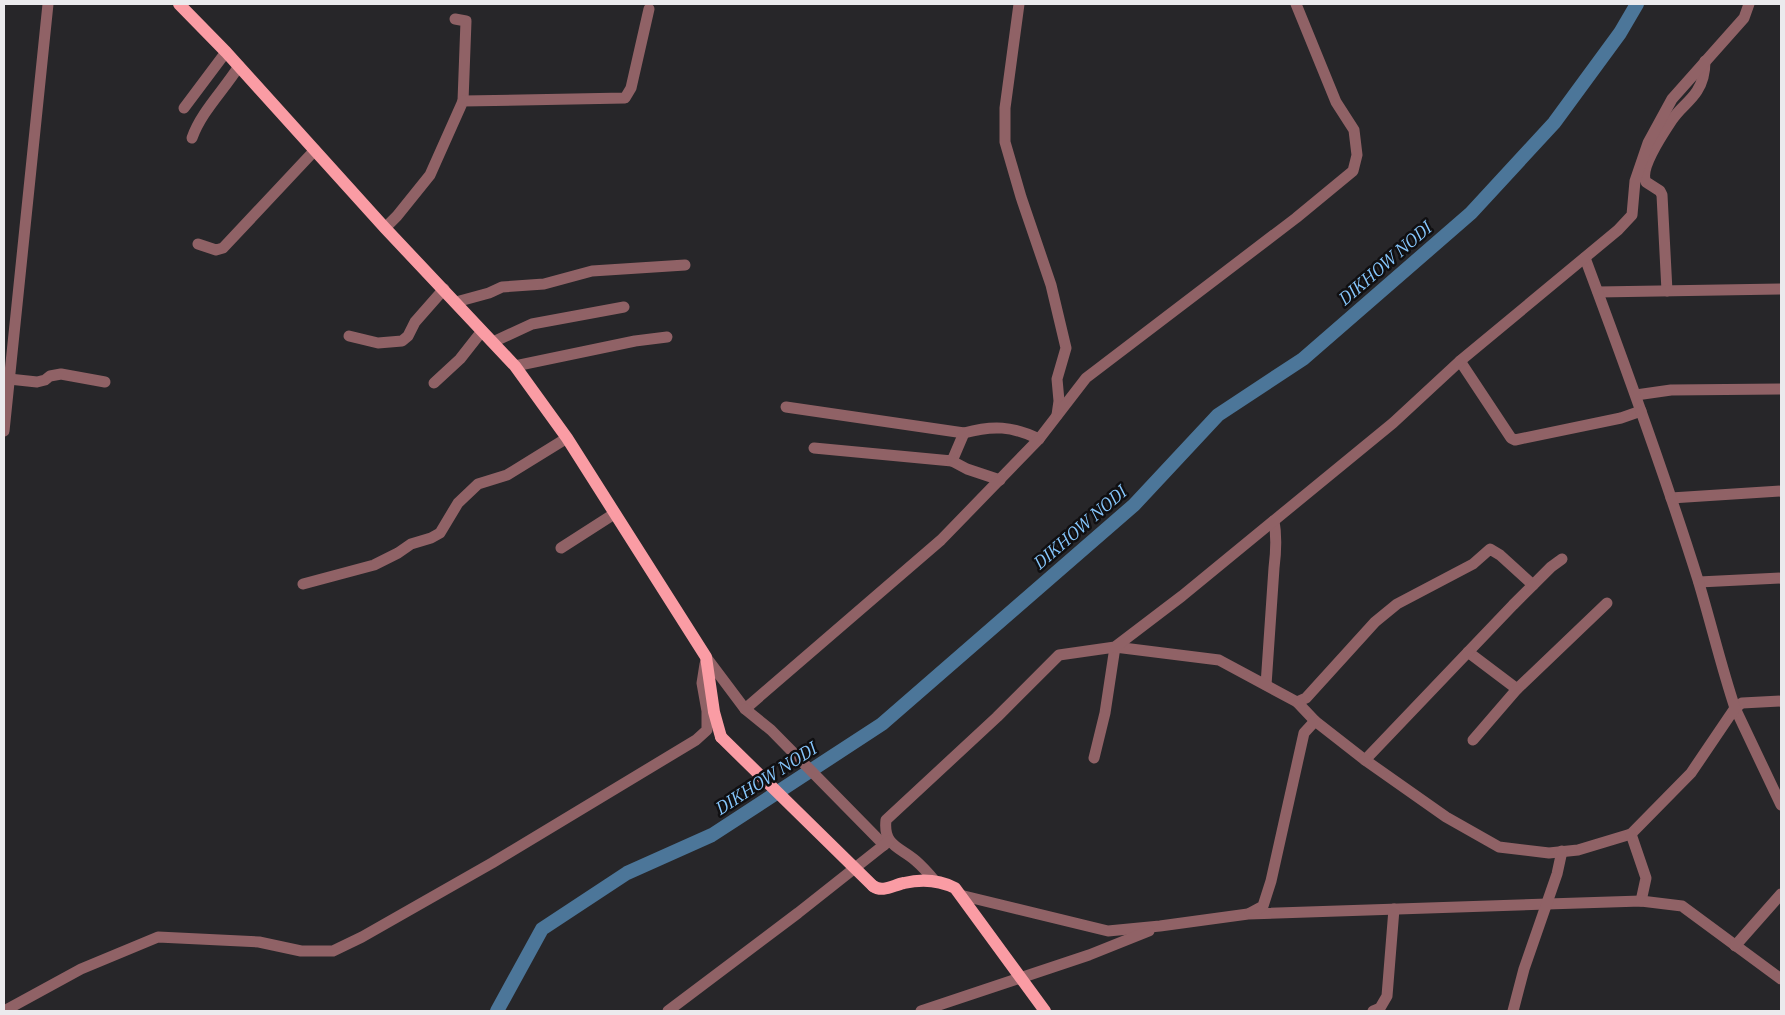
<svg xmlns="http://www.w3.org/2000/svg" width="1785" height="1015" viewBox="0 0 1785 1015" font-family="'IBM Plex Serif',serif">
  <rect width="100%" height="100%" fill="#272629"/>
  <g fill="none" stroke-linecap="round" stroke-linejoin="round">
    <!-- river -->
    <polyline stroke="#4c7699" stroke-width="14" points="497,1011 542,929 627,873 712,835 882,724 1134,505 1218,415 1303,359 1471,213 1554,123 1620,33 1637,4"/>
    <!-- minor -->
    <g stroke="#906266" stroke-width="11">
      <polyline points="1019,4 1005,108 1005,142 1021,197 1051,285 1066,348 1057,379 1059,401 1057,415"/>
      <polyline points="455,19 466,21 463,101"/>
      <polyline points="184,108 226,52"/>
      <path d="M192 138C201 112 224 90 239 66"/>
      <polyline points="385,228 397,216 430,175 463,101 625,98 631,88 649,9"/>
      <polyline points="198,244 216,250 223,248 315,150"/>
      <path d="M1667 291 1662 195 1660 191 1646 182C1639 169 1664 132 1672 120 1679 109 1690 102 1697 91 1703 82 1705 72 1705 61"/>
      <polyline points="1598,292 1781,289"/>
      <polyline points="456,302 489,293 502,287 544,284 592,271 685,265"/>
      <polyline points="349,336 378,343 402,341 408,336 415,322 444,289"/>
      <polyline points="493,342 532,324 624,307"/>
      <polyline points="1460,361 1511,438 1515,440 1621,418 1641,411"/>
      <polyline points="515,366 635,341 667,337"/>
      <polyline points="9,379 37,382 45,380 50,376 61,374 105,382"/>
      <polyline points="434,383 460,359 482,331"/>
      <polyline points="1636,395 1671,390 1781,389"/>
      <polyline points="786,407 964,433"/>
      <polyline points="4,431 48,4"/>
      <path d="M814 448 952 461 964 433C993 425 1012 426 1039 439"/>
      <polyline points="952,461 967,469 1000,480"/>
      <polyline points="1671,498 1781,491"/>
      <polyline points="561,548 614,514"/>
      <polyline points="1699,582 1781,578"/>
      <polyline points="303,584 374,565 398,553 411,544 431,538 440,533 458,503 478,484 507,475 567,438"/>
      <polyline points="1468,652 1517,689 1607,603"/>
      <polyline points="706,657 745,709 941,540 1039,439 1086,378 1296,218 1353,171 1357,155 1354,130 1336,102 1296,4"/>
      <path d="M1266 685 1274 568C1276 552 1277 537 1274 521"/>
      <polyline points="1781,701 1742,703 1735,708 1781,805"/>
      <polyline points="1297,702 1306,698 1375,622 1397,604 1473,564 1490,549 1500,555 1533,585"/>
      <polyline points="745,709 771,730 884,845"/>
      <polyline points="1473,740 1517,689"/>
      <path d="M1094 758 1105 713 1115 647 1219 660 1297 702 1315 721 1365 760 1446 817 1499 847 1549 853 1578 850 1631 834 1691 773 1735 708C1721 666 1711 623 1698 580 1664 472 1625 365 1585 258"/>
      <polyline points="1365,760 1513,605 1551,567 1562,559"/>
      <polyline points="1631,834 1646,878 1641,901"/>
      <path d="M935 881C929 874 923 867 916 861 900 847 883 846 886 820L997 717 1059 655 1115 647 1182 596 1393 423 1460 361 1618 230 1632 215 1635 181 1648 143 1672 99 1744 18 1749 4"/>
      <polyline points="960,895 1108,931 1160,926 1248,914 1641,901 1682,906 1781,979"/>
      <polyline points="1250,913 1263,906 1271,881 1304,733 1315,721"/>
      <polyline points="1735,946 1781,894"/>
      <polyline points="4,1011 81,969 158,937 259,942 301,951 333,951 362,937 492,863 696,740 707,730 707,711 702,683 705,664"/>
      <polyline points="668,1011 798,913 889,841"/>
      <polyline points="921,1011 1089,955 1149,931"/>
      <polyline points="1373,1011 1380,1008 1387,996 1394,909"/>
      <polyline points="1513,1011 1524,969 1557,874 1562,851"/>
    </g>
    <!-- major -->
    <g stroke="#fa9ca4" stroke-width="12">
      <polyline points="179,4 226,52 385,228 515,366 567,438 706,657 714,712 721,737"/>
      <path d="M873 886C883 893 893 885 904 883 921 879 939 880 955 888L1045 1011"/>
    </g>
    <!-- major-bridge -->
    <polyline stroke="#fa9ca4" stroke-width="12" points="721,737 873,886"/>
  </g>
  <g text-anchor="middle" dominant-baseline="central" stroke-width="5" stroke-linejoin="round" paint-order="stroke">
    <!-- water labels -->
    <g font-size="18" font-style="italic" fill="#86c6fc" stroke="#100f11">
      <text transform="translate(1385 263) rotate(-41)">DIKHOW NODI</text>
      <text transform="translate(1080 527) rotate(-41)">DIKHOW NODI</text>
      <text transform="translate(766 778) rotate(-33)">DIKHOW NODI</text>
    </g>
  </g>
  <!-- border -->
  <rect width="1785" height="1015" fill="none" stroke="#ebeaed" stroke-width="10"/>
</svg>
